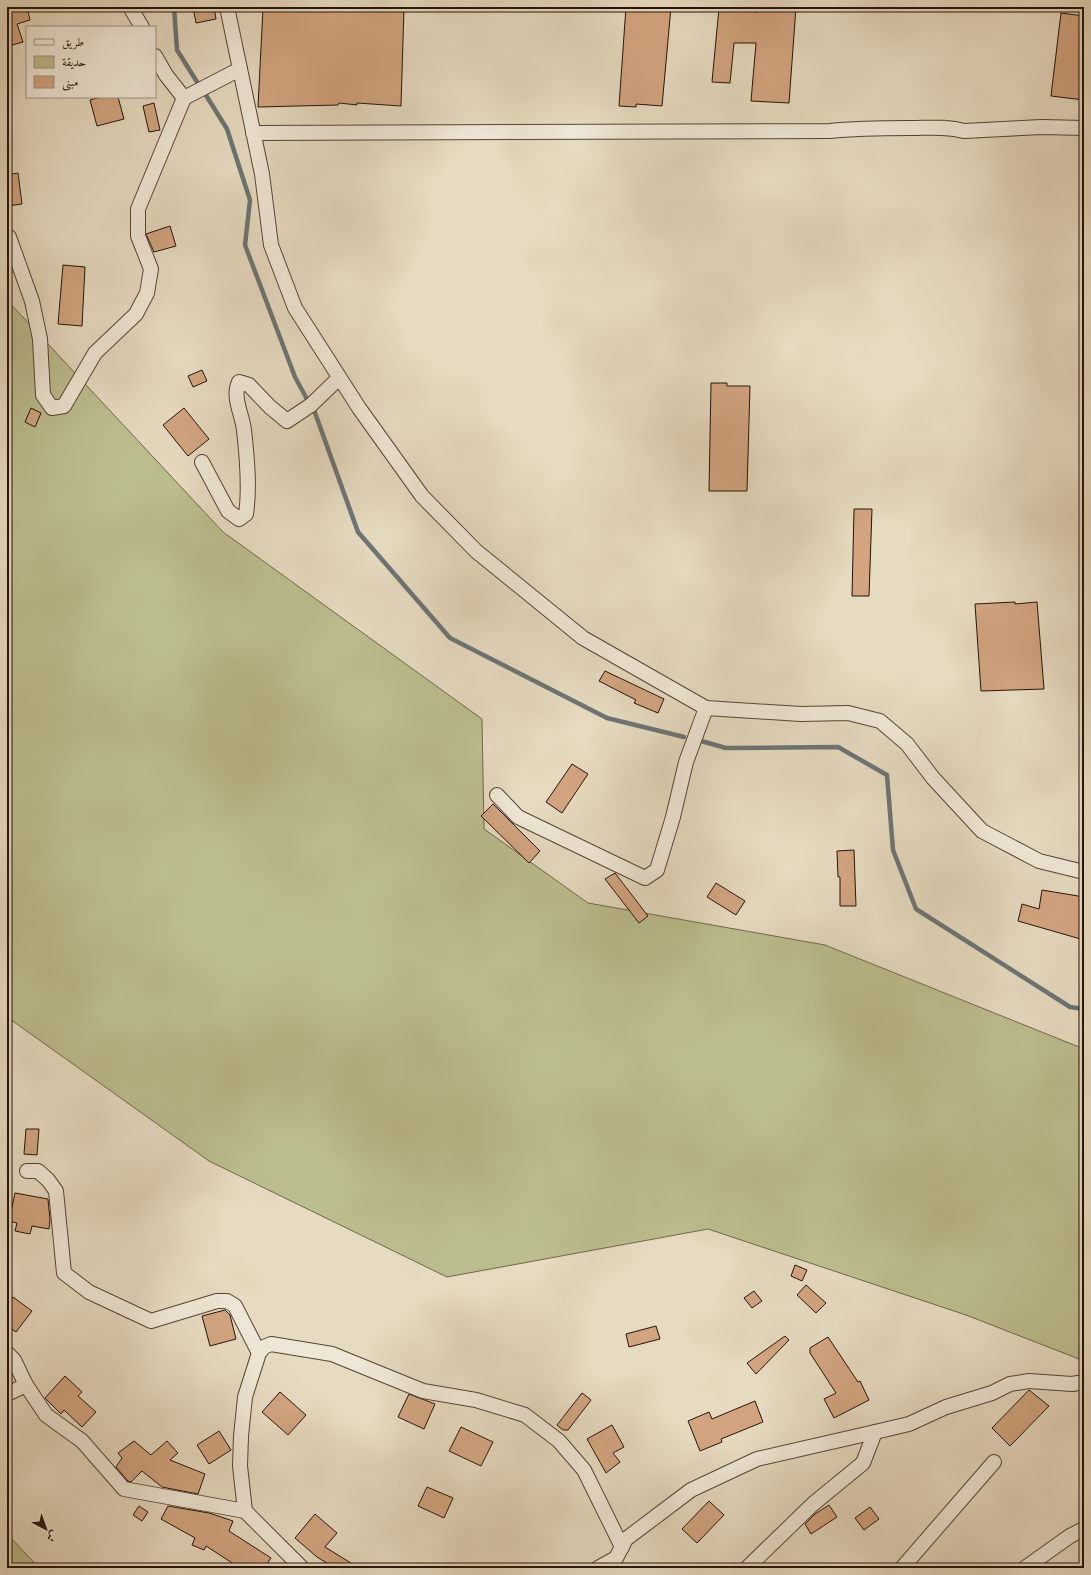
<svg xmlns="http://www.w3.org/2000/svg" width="1091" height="1575" viewBox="0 0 1091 1575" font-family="'Libre Bodoni',Amiri,serif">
  <rect width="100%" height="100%" fill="#e6dac0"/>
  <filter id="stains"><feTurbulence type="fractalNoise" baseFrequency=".005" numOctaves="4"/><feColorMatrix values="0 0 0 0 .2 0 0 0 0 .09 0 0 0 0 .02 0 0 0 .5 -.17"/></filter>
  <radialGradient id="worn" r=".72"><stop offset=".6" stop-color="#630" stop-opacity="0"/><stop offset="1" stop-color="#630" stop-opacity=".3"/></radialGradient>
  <!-- green -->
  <g fill="#bcbd8e" stroke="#70684b">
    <polygon points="7,300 223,532 482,719 484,829 588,903 825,945 1084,1049 1084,1361 966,1315 708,1229 447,1277 209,1161 7,1017"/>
    <polygon points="7,1537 12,1539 39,1568 7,1568"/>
  </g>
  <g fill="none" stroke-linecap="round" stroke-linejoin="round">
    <!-- stream -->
    <g stroke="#6c7575" stroke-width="4.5">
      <polyline points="174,7 177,50 199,85"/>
      <polyline points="204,92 227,129 250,200 245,245 295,377 308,401"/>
      <polyline points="314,410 358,532 450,638 607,718 684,737"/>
      <polyline points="701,741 726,748 838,747 887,775 893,850 916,909 1070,1007 1084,1009"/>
    </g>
  </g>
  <!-- building -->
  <g fill="#d2a580" stroke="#251308">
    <polygon points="7,7 27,7 30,20 17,24 23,42 12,45 7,28"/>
    <polygon points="193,7 214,7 216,19 196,23"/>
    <polygon points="302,7 404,7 401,106 357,103 357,105 339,103 338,105 258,107 263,8 302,10"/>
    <polygon points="626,7 671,7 662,106 636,104 636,107 619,106"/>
    <polygon points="758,7 796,7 789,103 751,101 756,43 734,43 730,83 712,82 719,8 758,12"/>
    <polygon points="1061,13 1084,16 1084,100 1051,96"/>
    <polygon points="101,97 118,97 124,119 97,126 90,100"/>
    <polygon points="154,103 160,130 149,132 143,106"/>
    <polygon points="18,173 22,204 7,206 7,175"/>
    <polygon points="170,226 176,246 154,252 146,234"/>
    <polygon points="63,265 85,267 82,326 58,324"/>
    <polygon points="202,370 207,381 193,387 188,376"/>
    <polygon points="711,383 727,383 727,386 750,386 747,491 709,491"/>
    <polygon points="31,408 41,413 35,427 25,422"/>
    <polygon points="184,408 209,439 188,456 163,425"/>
    <polygon points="854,509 872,509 869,596 852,596"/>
    <polygon points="1015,602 1015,604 1037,602 1044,689 981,691 975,604"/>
    <polygon points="605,671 664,699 658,713 634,703 636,700 599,681"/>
    <polygon points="572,764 588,774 562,813 546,802"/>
    <polygon points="493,804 540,851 529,863 481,816"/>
    <polygon points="854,850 856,906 840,906 840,877 838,877 837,851"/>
    <polygon points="615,873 648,916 639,923 605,879"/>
    <polygon points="716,883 745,901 736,915 707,897"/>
    <polygon points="1042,890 1084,897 1084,940 1018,921 1022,904 1039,909"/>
    <polygon points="26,1129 39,1129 37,1155 24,1154"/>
    <polygon points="15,1193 48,1199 50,1220 49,1229 32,1226 30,1234 15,1231 17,1223 9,1221"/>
    <polygon points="795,1265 807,1270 802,1281 791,1276"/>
    <polygon points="806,1285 826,1303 816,1313 797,1295"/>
    <polygon points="754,1291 762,1301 752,1308 744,1298"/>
    <polygon points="13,1297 32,1311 16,1332 7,1326 7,1305"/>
    <polygon points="225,1310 230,1315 236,1339 210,1346 202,1316"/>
    <polygon points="656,1326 660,1339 629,1347 626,1334"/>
    <polygon points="785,1336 789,1340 756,1374 747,1363"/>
    <polygon points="828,1337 858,1382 860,1381 869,1400 834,1418 824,1399 836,1393 810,1353 810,1348"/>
    <polygon points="65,1376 82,1392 78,1396 96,1412 82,1427 64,1410 61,1414 45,1398"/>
    <polygon points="1029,1390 1049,1406 1010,1446 992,1428"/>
    <polygon points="280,1392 306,1415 288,1435 262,1412"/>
    <polygon points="582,1393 591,1400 568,1430 563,1430 557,1425"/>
    <polygon points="409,1394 435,1404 424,1429 398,1417"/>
    <polygon points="755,1401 763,1422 721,1439 722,1442 700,1451 688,1421 709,1412 712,1419"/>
    <polygon points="612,1425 624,1447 613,1453 620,1462 606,1473 587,1439"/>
    <polygon points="461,1427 493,1442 481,1466 449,1451"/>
    <polygon points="219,1431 231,1450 209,1464 197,1445"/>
    <polygon points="134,1441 151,1455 167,1441 178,1453 170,1460 205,1474 198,1494 162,1487 142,1471 131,1482 128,1481 116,1467 122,1458 118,1453"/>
    <polygon points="427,1487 453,1498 444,1518 418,1506"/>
    <polygon points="709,1501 724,1515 697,1543 682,1529"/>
    <polygon points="829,1505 837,1517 811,1534 805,1524 815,1514"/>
    <polygon points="139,1506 148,1512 142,1521 133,1515"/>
    <polygon points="168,1506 209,1513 233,1521 229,1531 271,1558 264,1568 240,1568 206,1546 204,1550 192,1545 195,1538 161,1519"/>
    <polygon points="870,1507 879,1519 864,1530 855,1518"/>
    <polygon points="315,1514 337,1533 325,1547 359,1568 335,1568 317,1557 295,1538"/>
  </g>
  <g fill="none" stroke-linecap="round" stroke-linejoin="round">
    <defs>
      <g id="minor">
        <polyline points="130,7 142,27"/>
        <polyline points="155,56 166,75 184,98"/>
        <polyline points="240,69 262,174 271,245 295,308 359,408 422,496 476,551 583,638 706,708 801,714 848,713 880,721 907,744 933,778 982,831 1039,861 1084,872"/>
        <path d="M253 133 830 131C857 128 884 128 911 128 929 128 947 126 964 131L1042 127 1084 128"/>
        <polyline points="9,237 32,301 40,339 43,395 52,408 64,406 95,353 136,314 147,293 151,269 138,236 138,209 184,98 240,69 227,7"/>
        <path d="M202 462 228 511 239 519 246 514C250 488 247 457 244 430 242 414 232 397 239 382L249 385 270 407 287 421 311 405 339 378"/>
        <polyline points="497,795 518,817 645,878 657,870 673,817 686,762 706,708"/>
        <polyline points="27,1171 38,1171 48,1180 56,1191 64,1273 89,1292 151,1321 217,1301 227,1301 235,1306 259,1353"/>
        <polyline points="7,1353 14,1360 26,1385 46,1415 82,1441 124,1489 245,1511"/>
        <polyline points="7,1394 26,1385"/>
        <polyline points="875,1432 909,1424 946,1407 992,1393 1010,1384 1029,1381 1072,1384 1084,1382"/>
        <polyline points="302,1568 245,1511 240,1466 241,1436 245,1397 259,1353 264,1347 271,1344 332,1354 423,1391 476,1400 525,1415 559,1441 584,1470 622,1547"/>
        <polyline points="598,1568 616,1558 626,1539 691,1490 757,1459 875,1432 863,1463 813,1504 747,1568"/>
        <polyline points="902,1568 994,1462"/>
        <polyline points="1025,1568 1070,1536 1084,1529"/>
      </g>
    </defs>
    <!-- minor casing -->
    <use href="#minor" stroke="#554536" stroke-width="16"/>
    <!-- minor -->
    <use href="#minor" stroke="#efe7d6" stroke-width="14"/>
  </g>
  <!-- margin -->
  <rect width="1091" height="1575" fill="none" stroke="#e6dac0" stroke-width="24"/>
  <rect x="8" y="8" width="1075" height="1559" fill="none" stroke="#251308" stroke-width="2"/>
  <rect x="12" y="12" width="1067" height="1551" fill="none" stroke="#251308"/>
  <!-- legend -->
  <rect x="26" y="26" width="130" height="72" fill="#efe7d6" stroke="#9e9284"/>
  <rect x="34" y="39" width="20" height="6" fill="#efe7d6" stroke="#9e9284"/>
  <text x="62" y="46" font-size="12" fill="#251308">طريق</text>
  <rect x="34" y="56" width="20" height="12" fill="#bcbd8e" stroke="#9e9284"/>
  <text x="62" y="66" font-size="12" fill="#251308">حديقة</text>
  <rect x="34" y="76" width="20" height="12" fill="#d2a580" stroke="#9e9284"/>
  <text x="62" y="86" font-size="12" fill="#251308">مبنى</text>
  <!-- north arrow -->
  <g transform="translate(46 1529) rotate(139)" stroke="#efe7d6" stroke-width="3" paint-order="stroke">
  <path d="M0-3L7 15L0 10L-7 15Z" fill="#251308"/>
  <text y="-6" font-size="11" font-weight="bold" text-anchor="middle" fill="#251308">ش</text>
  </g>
  <rect width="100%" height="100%" filter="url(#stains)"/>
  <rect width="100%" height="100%" fill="url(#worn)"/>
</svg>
